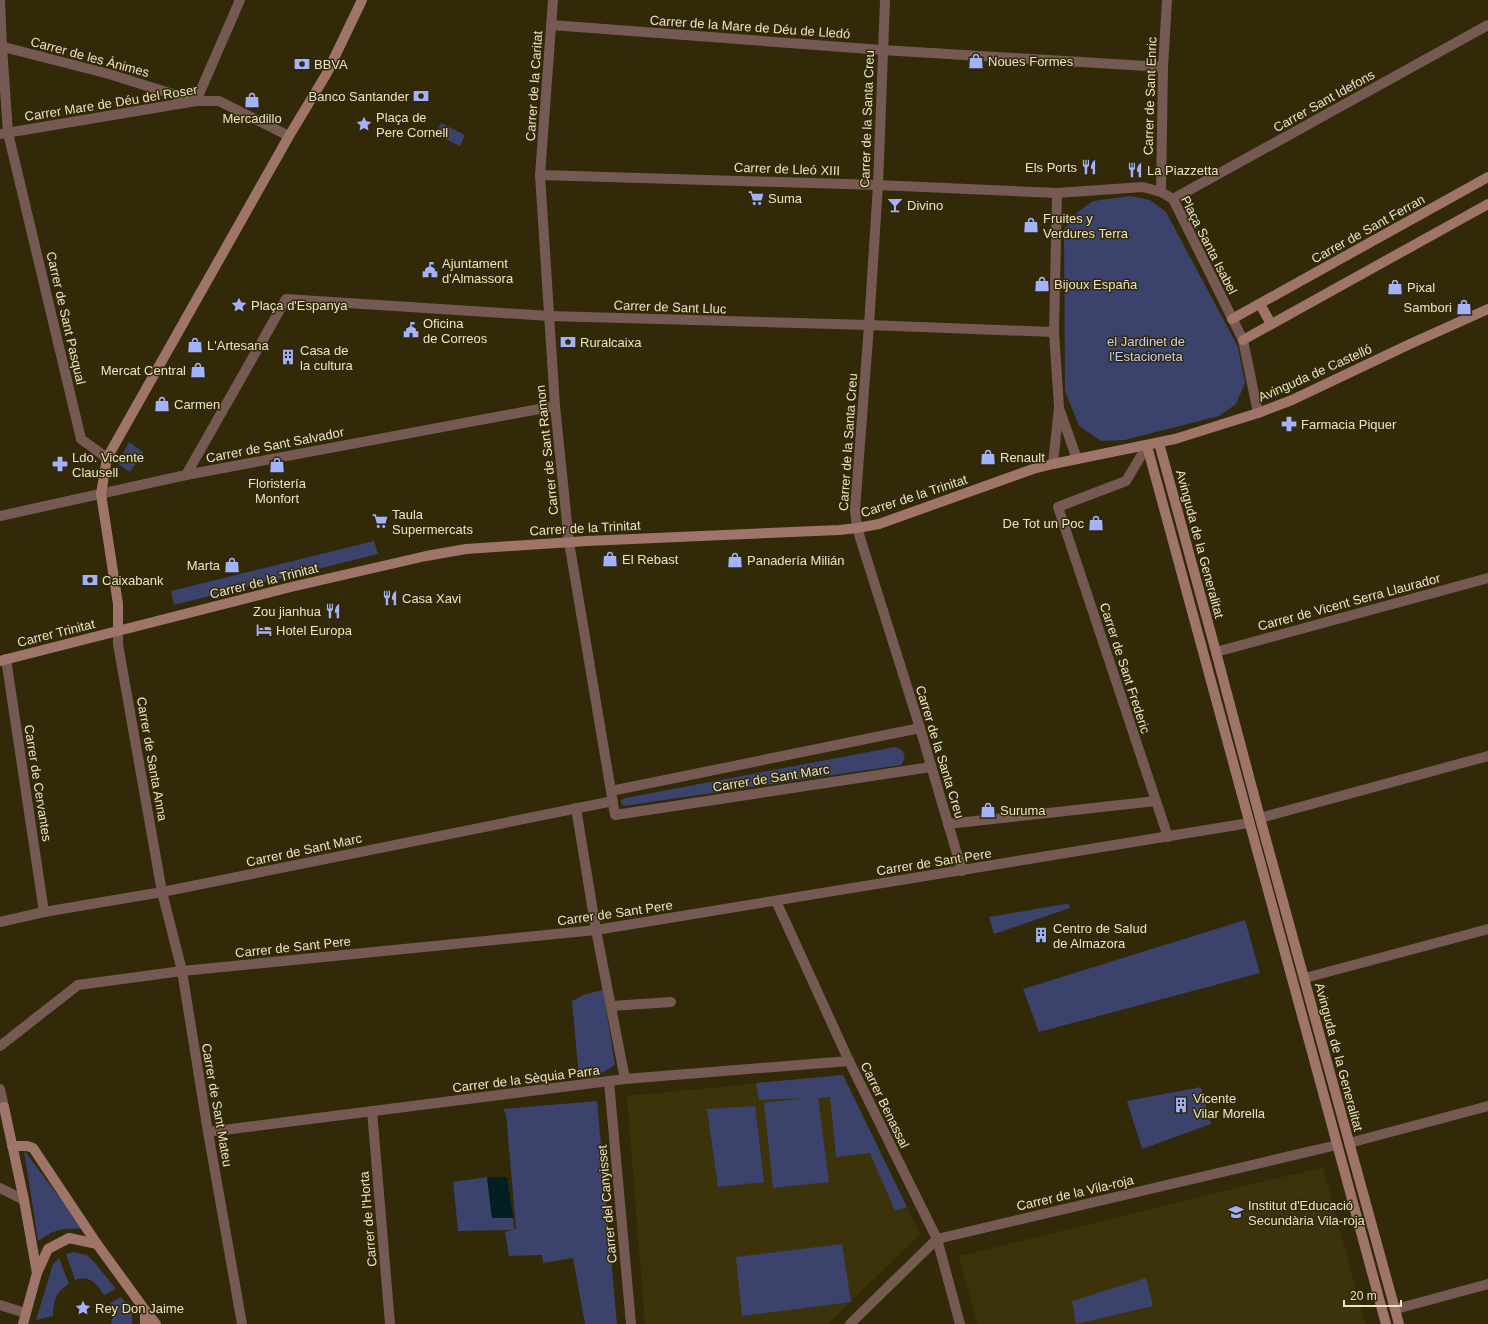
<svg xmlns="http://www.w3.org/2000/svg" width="1488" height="1324" viewBox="0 0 1488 1324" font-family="Helvetica,sans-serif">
  <rect width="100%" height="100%" fill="#312907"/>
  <!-- built -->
  <g fill="#3d330b">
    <polygon points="843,1075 920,1234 828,1324 645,1324 627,1096"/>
    <polygon points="1323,1167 1365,1324 977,1324 959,1256"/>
  </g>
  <!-- green -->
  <g fill="#3b426b">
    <polygon points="441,123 465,135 460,146 435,134"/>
    <polygon points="1131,196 1150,200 1166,212 1238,347 1245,383 1236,404 1219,416 1125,440 1101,441 1079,426 1065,391 1064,229 1079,211 1093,201"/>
    <polygon points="129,442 143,452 130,472 118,464"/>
    <polygon points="374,541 378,554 174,605 171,591"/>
    <path d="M895 747 902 750C906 757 905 759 901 765L624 806 621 803V800L625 798Z"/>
    <polygon points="1065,904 1069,904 1070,908 994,934 989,917"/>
    <polygon points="1245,920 1260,973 1039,1032 1023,989"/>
    <polygon points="603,990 615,1065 596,1077 579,1078 572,1001 586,994"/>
    <polygon points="843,1075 907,1207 895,1211 870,1153 836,1157 830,1097 818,1098 829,1182 773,1188 764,1103 805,1098 759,1100 756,1083"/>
    <polygon points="1201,1087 1211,1124 1142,1149 1127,1101"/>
    <polygon points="597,1101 617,1324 585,1324 573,1258 543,1263 542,1255 509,1256 505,1232 512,1230 458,1231 453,1182 487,1177 492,1218 513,1218 514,1229 516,1229 506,1114 503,1109"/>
    <polygon points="755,1106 764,1182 718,1187 707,1109"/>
    <path d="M24 1150 83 1229C62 1228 55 1229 38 1241Z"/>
    <polygon points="842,1244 851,1302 742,1316 736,1257"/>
    <path d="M74 1252 87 1255 95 1263 116 1289 104 1295C96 1284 91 1275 75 1280L66 1254Z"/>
    <path d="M59 1258 69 1284C56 1291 53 1302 53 1316L36 1320 53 1264Z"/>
    <polygon points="1146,1278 1153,1306 1076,1324 1072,1301"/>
    <path d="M121 1297C128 1305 134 1313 132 1324H111L113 1314 110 1303Z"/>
  </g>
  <!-- water -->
  <polygon fill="#041f24" points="487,1177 507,1177 513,1218 492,1218"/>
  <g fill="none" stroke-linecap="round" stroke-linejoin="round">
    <!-- street -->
    <g stroke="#755952" stroke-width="10">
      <polyline points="0,0 2,47 8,133 81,439 107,458"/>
      <polyline points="553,0 540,175 555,406 569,542 615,815 931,767"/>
      <polyline points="885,0 878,185 869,325 855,510 857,528 920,728 962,871"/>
      <polyline points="551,25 882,50 1163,67"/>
      <polyline points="0,46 109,74 192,100"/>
      <polyline points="196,101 240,0"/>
      <polyline points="0,134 196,101 219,101 289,136"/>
      <polyline points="540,175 878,185 1057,193"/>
      <polyline points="1161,192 1163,67 1167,0"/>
      <polyline points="1173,199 1488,25"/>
      <polyline points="1060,411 1077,459"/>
      <polyline points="1147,446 1126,481 1058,507 1168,837"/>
      <polyline points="1053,464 1059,407 1054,332 1057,193 1143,187 1161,192 1173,199 1243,340 1258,413"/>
      <polyline points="186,475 286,299 549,316 869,325 1054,332"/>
      <polyline points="0,516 186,475 555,406"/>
      <polyline points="118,630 118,644 122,667 162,892 182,971 208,1132 242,1324"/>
      <polyline points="1216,652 1488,578"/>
      <polyline points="6,659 44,912"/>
      <polyline points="611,791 920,728"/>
      <polyline points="576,808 596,930 625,1079"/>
      <polyline points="1260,818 1488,756"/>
      <polyline points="948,824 1156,801"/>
      <polyline points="776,901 849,1061 937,1239 960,1324"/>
      <polyline points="0,922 44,912 162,892 613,801"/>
      <polyline points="1305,978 1488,929"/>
      <polyline points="612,1006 671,1002"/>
      <polyline points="0,1046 78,985 182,971 596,930 1249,823"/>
      <polyline points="609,1082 631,1324"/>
      <polyline points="0,1089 4,1107"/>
      <polyline points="372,1111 390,1324"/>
      <polyline points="208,1132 625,1079 849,1061"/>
      <polyline points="1349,1143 1488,1106"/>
      <polyline points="0,1188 24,1200"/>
      <polyline points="0,1305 25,1313"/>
      <polyline points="1396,1309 1488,1284"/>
      <polyline points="850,1324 937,1239 1337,1145"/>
    </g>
    <!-- secondary -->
    <g stroke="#9f7469" stroke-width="10">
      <polyline points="1260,304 1271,324"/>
      <polyline points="1232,319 1488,177"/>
      <polyline points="1243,340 1488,204"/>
      <polyline points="1159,443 1216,652 1260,818 1399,1324"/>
      <polyline points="1147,446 1386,1324"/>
      <polyline points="118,630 118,604 101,494 107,458 289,136 327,73 362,0"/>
      <polyline points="0,661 291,587 426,556 466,549 587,541 839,530 857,528 879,524 1033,469 1053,464 1175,439 1258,413 1292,400 1410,344 1488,309"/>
      <polyline points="4,1107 24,1200 37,1273"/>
      <polyline points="12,1146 27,1146 33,1148 97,1244"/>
      <polyline points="145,1310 156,1324"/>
      <polyline points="23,1324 37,1273 48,1249 69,1238 97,1244 145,1310 145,1324"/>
    </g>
  </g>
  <!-- icons -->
  <defs>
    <symbol id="shop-bare" viewBox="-9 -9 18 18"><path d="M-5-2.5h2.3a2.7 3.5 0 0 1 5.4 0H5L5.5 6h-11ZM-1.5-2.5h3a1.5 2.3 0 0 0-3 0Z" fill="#a3b2fd" stroke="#312907" stroke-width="2.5" paint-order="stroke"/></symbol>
    <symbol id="bank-bare" viewBox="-9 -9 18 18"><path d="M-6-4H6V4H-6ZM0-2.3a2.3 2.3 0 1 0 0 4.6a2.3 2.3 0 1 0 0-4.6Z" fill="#a3b2fd" stroke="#312907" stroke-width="2.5" paint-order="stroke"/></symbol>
    <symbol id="sight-bare" viewBox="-9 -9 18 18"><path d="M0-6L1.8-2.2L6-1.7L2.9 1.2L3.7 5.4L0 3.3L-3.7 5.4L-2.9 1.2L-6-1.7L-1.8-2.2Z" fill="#a3b2fd" stroke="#312907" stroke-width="2.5" paint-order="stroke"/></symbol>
    <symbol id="restaurant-bare" viewBox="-9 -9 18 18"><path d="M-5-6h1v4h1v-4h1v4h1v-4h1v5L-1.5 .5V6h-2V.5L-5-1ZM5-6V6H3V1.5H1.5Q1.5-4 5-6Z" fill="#a3b2fd" stroke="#312907" stroke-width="2.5" paint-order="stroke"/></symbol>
    <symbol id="supermarket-bare" viewBox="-9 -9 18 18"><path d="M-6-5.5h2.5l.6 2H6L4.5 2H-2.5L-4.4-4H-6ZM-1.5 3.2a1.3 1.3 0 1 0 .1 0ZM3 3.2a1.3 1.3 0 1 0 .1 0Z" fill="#a3b2fd" stroke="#312907" stroke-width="2.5" paint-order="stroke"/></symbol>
    <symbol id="bar-bare" viewBox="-9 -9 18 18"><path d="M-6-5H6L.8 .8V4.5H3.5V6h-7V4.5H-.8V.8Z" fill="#a3b2fd" stroke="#312907" stroke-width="2.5" paint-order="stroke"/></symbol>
    <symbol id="civic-bare" viewBox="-9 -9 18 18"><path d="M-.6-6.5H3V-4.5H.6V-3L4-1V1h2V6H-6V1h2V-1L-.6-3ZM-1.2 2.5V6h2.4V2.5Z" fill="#a3b2fd" stroke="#312907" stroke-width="2.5" paint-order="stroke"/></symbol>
    <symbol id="building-bare" viewBox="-9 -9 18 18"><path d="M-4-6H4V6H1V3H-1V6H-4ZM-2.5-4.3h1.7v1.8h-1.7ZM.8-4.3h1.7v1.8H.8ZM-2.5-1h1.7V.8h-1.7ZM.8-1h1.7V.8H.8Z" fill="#a3b2fd" stroke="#312907" stroke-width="2.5" paint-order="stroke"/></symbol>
    <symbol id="pharmacy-bare" viewBox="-9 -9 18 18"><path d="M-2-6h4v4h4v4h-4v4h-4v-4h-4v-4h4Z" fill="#a3b2fd" stroke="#312907" stroke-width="2.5" paint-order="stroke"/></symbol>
    <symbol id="hotel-bare" viewBox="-9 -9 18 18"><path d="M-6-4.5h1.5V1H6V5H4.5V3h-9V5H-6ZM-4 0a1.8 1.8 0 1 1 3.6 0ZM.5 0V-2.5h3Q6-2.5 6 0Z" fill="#a3b2fd" stroke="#312907" stroke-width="2.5" paint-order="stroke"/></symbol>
    <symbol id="school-bare" viewBox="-9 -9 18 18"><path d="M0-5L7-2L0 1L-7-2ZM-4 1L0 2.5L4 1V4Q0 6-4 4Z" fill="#a3b2fd" stroke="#312907" stroke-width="2.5" paint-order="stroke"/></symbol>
  </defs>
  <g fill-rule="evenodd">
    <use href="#shop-bare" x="965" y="50" width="22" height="22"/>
    <use href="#bank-bare" x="291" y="53" width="22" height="22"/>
    <use href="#bank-bare" x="410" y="85" width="22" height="22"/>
    <use href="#shop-bare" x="241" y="89" width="22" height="22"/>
    <use href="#sight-bare" x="353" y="113" width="22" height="22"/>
    <use href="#restaurant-bare" x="1078" y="156" width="22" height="22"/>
    <use href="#restaurant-bare" x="1124" y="159" width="22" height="22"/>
    <use href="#supermarket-bare" x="745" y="187" width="22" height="22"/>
    <use href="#bar-bare" x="884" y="194" width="22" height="22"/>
    <use href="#shop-bare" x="1020" y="214" width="22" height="22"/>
    <use href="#civic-bare" x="419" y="259" width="22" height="22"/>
    <use href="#shop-bare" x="1031" y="273" width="22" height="22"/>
    <use href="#shop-bare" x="1384" y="276" width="22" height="22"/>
    <use href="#sight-bare" x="228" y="294" width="22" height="22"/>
    <use href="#shop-bare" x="1453" y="296" width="22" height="22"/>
    <use href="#civic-bare" x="400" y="319" width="22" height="22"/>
    <use href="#bank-bare" x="557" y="331" width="22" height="22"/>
    <use href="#shop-bare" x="184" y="334" width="22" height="22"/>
    <use href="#building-bare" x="277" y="346" width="22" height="22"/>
    <use href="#shop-bare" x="187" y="359" width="22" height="22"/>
    <use href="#shop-bare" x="151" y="393" width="22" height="22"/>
    <use href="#pharmacy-bare" x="1278" y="413" width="22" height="22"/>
    <use href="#shop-bare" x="977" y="446" width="22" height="22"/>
    <use href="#pharmacy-bare" x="49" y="453" width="22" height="22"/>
    <use href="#shop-bare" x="266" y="454" width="22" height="22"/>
    <use href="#supermarket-bare" x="369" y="510" width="22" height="22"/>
    <use href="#shop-bare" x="1085" y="512" width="22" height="22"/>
    <use href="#shop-bare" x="599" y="548" width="22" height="22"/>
    <use href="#shop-bare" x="724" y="549" width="22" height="22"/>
    <use href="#shop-bare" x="221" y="554" width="22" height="22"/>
    <use href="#bank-bare" x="79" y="569" width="22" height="22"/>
    <use href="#restaurant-bare" x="379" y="587" width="22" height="22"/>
    <use href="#restaurant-bare" x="322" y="600" width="22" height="22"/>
    <use href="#hotel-bare" x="253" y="619" width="22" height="22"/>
    <use href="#shop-bare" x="977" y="799" width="22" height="22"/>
    <use href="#building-bare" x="1030" y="924" width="22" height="22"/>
    <use href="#building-bare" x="1170" y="1094" width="22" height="22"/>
    <use href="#school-bare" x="1225" y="1201" width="22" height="22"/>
    <use href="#sight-bare" x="72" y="1297" width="22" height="22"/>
  </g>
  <g text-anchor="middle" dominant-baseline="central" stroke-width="3" stroke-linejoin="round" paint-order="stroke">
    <!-- street labels -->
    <g font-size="13" fill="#ebe3c4" stroke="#312907">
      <text transform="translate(750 27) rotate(4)">Carrer de la Mare de Déu de Lledó</text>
      <text transform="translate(90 57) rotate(15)">Carrer de les Ànimes</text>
      <text transform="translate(534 86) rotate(-86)">Carrer de la Caritat</text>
      <text transform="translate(1150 96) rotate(-88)">Carrer de Sant Enric</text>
      <text transform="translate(1324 101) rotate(-29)">Carrer Sant Idefons</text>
      <text transform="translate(111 103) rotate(-9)">Carrer Mare de Déu del Roser</text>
      <text transform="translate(867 119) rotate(-88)">Carrer de la Santa Creu</text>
      <text transform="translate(787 169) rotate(2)">Carrer de Lleó XIII</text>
      <text transform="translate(1368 229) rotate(-29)">Carrer de Sant Ferran</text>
      <text transform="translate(1209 245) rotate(63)">Plaça Santa Isabel</text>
      <text transform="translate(670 307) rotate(2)">Carrer de Sant Lluc</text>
      <text transform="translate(66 318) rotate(77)">Carrer de Sant Pasqual</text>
      <text transform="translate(1315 373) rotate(-24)">Avinguda de Castelló</text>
      <text transform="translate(848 442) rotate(-86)">Carrer de la Santa Creu</text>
      <text transform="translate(275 445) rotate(-11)">Carrer de Sant Salvador</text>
      <text transform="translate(547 450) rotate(-96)">Carrer de Sant Ramon</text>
      <text transform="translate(914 496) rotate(-18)">Carrer de la Trinitat</text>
      <text transform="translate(585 528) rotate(-3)">Carrer de la Trinitat</text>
      <text transform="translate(1200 544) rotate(75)">Avinguda de la Generalitat</text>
      <text transform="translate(264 581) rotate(-14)">Carrer de la Trinitat</text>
      <text transform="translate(1349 602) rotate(-15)">Carrer de Vicent Serra Llaurador</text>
      <text transform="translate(56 633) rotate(-14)">Carrer Trinitat</text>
      <text transform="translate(1125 668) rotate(72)">Carrer de Sant Frederic</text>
      <text transform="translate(940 752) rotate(73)">Carrer de la Santa Creu</text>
      <text transform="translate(152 759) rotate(80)">Carrer de Santa Anna</text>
      <text transform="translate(771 778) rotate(-9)">Carrer de Sant Marc</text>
      <text transform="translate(38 783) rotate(81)">Carrer de Cervantes</text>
      <text transform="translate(304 850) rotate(-12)">Carrer de Sant Marc</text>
      <text transform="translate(934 862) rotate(-9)">Carrer de Sant Pere</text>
      <text transform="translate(615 913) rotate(-8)">Carrer de Sant Pere</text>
      <text transform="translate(293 947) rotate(-6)">Carrer de Sant Pere</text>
      <text transform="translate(1339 1057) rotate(75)">Avinguda de la Generalitat</text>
      <text transform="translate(526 1079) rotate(-7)">Carrer de la Sèquia Parra</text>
      <text transform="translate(217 1105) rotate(80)">Carrer de Sant Mateu</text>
      <text transform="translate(885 1105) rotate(64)">Carrer Benassal</text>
      <text transform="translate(1075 1193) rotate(-13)">Carrer de la Vila-roja</text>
      <text transform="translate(607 1204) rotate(-95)">Carrer del Canyisset</text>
      <text transform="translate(368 1219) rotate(-95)">Carrer de l'Horta</text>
    </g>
    <!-- poi labels -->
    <g font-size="13" fill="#ebe3c4" stroke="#312907" text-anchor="start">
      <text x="988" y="61">Noues Formes</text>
      <text x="314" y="64">BBVA</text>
      <text x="409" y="96" text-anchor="end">Banco Santander</text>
      <text x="376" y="117">Plaça de<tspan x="376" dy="15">Pere Cornell</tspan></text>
      <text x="252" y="118" text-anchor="middle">Mercadillo</text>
      <text x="1077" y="167" text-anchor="end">Els Ports</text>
      <text x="1147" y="170">La Piazzetta</text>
      <text x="768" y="198">Suma</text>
      <text x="907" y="205">Divino</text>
      <text x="1043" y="218">Fruites y<tspan x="1043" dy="15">Verdures Terra</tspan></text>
      <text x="442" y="263">Ajuntament<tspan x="442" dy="15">d'Almassora</tspan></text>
      <text x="1054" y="284">Bijoux España</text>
      <text x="1407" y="287">Pixal</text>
      <text x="251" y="305">Plaça d'Espanya</text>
      <text x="1452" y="307" text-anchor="end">Sambori</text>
      <text x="423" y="323">Oficina<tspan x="423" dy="15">de Correos</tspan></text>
      <text x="580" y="342">Ruralcaixa</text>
      <text x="207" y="345">L'Artesana</text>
      <text x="300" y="350">Casa de<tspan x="300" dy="15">la cultura</tspan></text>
      <text x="186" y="370" text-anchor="end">Mercat Central</text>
      <text x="174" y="404">Carmen</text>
      <text x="1301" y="424">Farmacia Piquer</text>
      <text x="72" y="457">Ldo. Vicente<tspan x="72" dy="15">Clausell</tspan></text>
      <text x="1000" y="457">Renault</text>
      <text x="277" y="483" text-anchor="middle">Floristería<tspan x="277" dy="15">Monfort</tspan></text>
      <text x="392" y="514">Taula<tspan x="392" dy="15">Supermercats</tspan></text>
      <text x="1084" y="523" text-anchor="end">De Tot un Poc</text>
      <text x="622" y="559">El Rebast</text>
      <text x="747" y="560">Panadería Milián</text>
      <text x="220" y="565" text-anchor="end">Marta</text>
      <text x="102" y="580">Caixabank</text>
      <text x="402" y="598">Casa Xavi</text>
      <text x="321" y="611" text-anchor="end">Zou jianhua</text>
      <text x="276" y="630">Hotel Europa</text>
      <text x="1000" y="810">Suruma</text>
      <text x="1053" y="928">Centro de Salud<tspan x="1053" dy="15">de Almazora</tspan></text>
      <text x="1193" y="1098">Vicente<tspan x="1193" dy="15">Vilar Morella</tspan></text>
      <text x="1248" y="1205">Institut d'Educació<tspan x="1248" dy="15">Secundària Vila-roja</tspan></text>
      <text x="95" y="1308">Rey Don Jaime</text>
    </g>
    <!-- park labels -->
    <g font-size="13" fill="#c2cdfe" stroke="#312907">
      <text x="1146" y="341">el Jardinet de<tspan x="1146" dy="15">l'Estacioneta</tspan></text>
    </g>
  </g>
  <!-- scale -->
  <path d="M1344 1300v6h57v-6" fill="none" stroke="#ebe3c4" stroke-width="2"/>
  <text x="1350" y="1300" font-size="12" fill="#ebe3c4" stroke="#312907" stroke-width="3" paint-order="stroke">20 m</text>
</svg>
